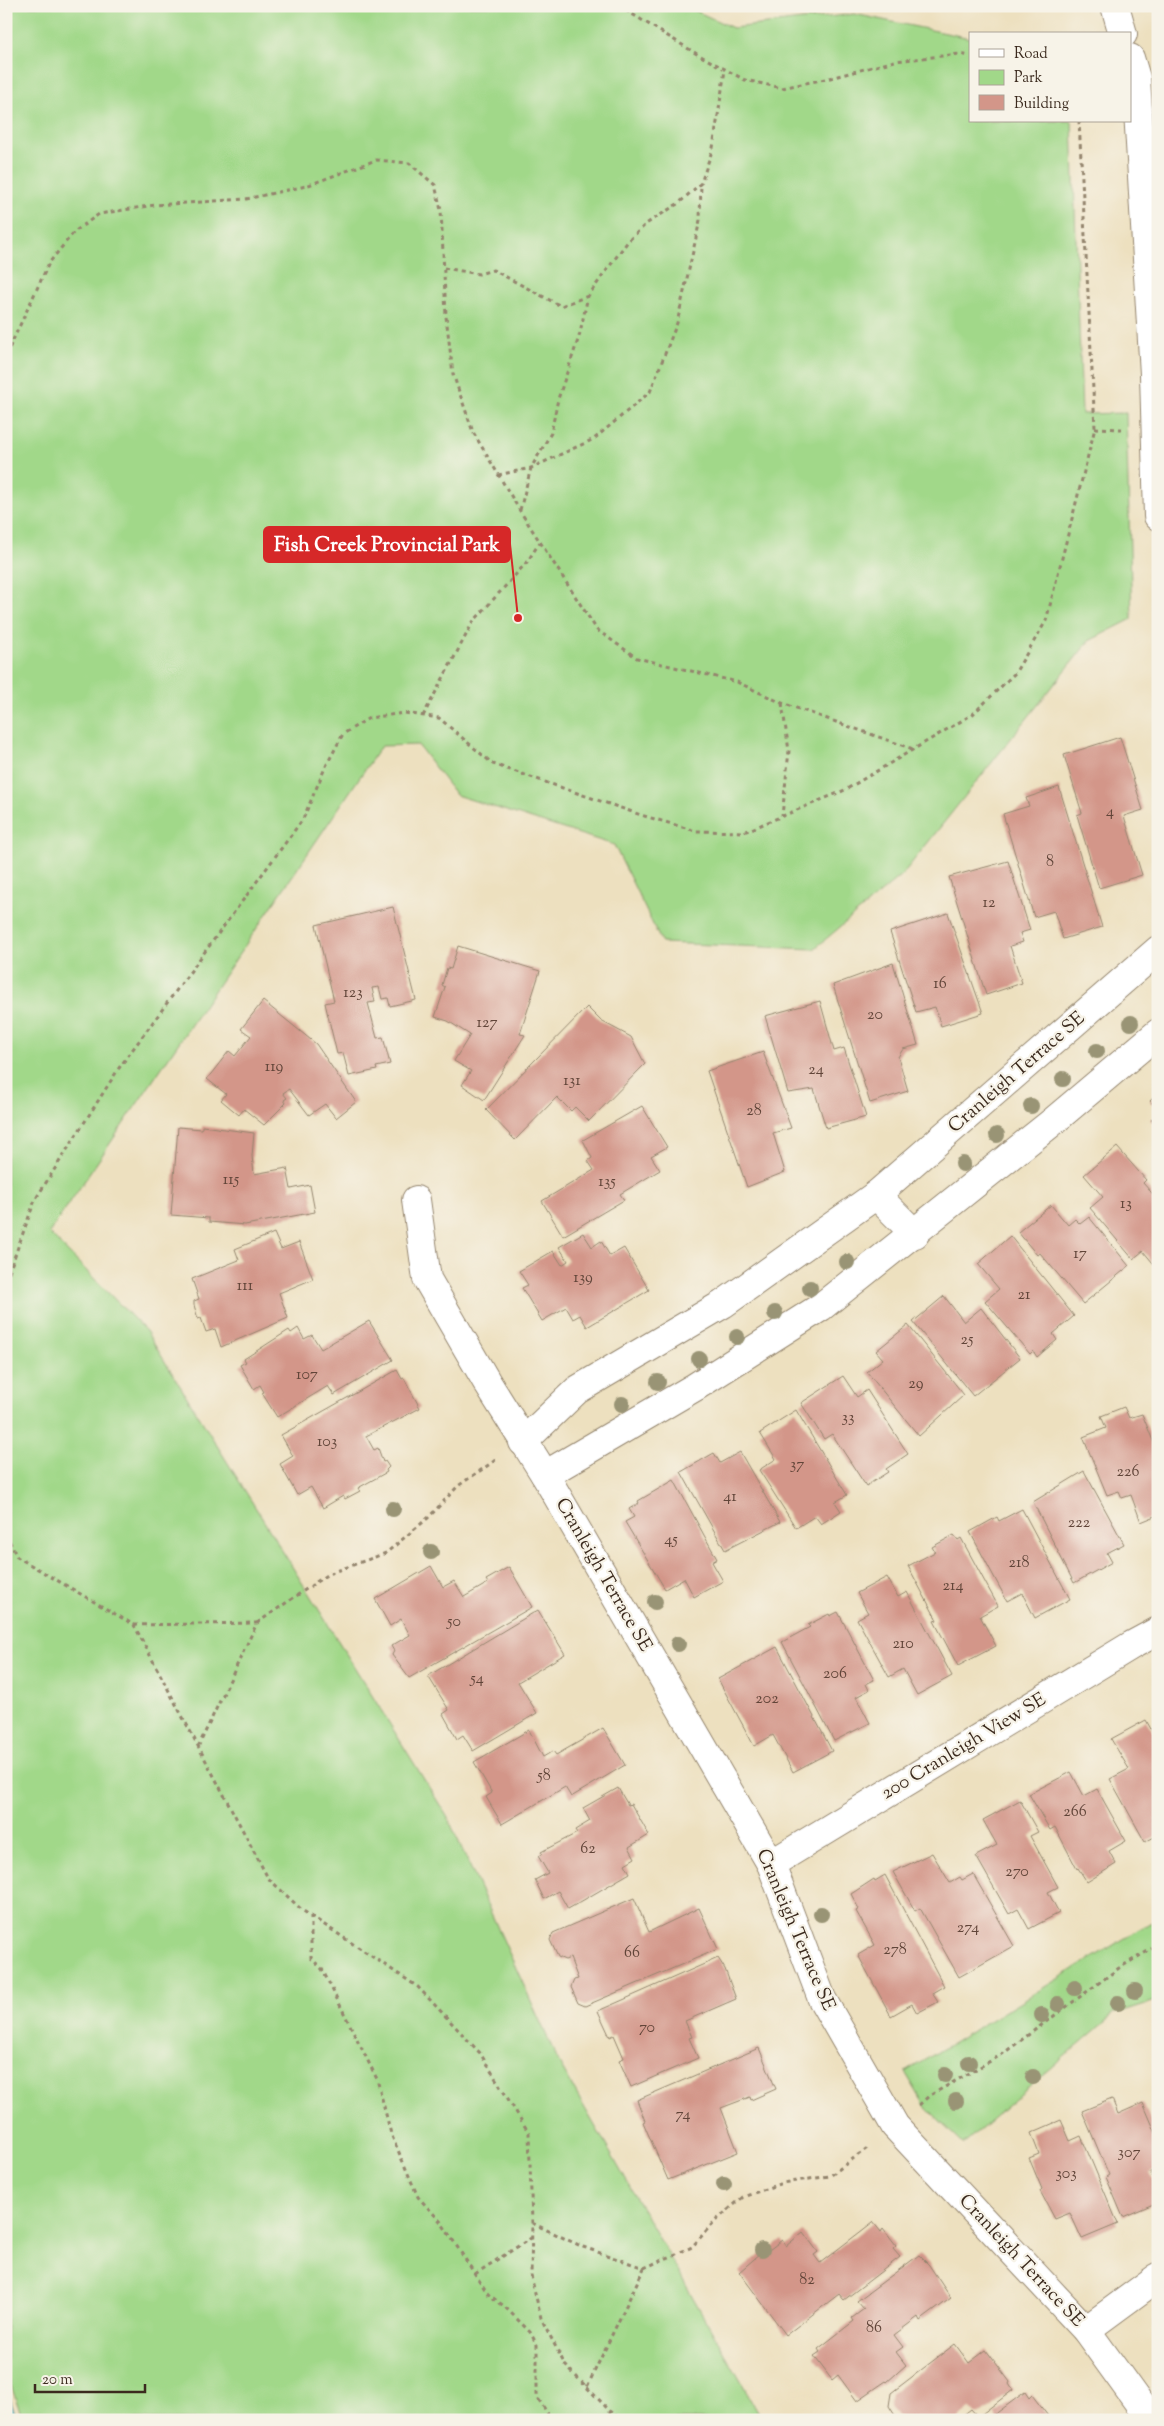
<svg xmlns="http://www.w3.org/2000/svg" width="1164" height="2426" viewBox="0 0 1164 2426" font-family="'Sorts Mill Goudy',serif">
  <defs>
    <pattern id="water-waves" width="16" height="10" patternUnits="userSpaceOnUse" patternTransform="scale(1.25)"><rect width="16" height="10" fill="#53bfcf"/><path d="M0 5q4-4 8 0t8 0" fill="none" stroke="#469ba7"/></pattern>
  </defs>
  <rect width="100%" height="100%" fill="#f7f3e8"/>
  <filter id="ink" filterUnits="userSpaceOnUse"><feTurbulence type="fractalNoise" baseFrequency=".02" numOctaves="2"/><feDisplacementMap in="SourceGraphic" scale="10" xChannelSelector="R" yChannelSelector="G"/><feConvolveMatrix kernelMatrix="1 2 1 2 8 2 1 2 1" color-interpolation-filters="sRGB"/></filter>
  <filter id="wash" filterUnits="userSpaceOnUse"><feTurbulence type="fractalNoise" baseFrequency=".0096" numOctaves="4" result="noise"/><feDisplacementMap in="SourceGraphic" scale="20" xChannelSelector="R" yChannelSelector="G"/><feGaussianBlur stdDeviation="1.12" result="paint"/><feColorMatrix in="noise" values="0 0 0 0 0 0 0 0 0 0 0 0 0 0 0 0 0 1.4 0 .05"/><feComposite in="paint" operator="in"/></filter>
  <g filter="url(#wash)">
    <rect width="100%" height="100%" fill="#ede0bf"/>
    <!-- green -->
    <g fill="#a1d889" stroke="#6e8154">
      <polygon points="6,6 685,6 733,28 854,14 970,38 970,121 1072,121 1082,414 1126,413 1132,619 1089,641 902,875 814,949 662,943 614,845 456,795 418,745 381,746 49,1233 146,1331 448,1818 559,2063 763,2420 23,2420 6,2371"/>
      <polygon points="1158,1918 1158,2000 1114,2014 963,2144 927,2109 905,2072"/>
    </g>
    <!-- water -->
    <polygon fill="url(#water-waves)" stroke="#477476" points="6,2387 17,2420 6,2420"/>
    <g id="blocks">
      <!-- building -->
      <g fill="#d39689">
        <polygon points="1120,737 1143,810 1124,816 1142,875 1099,888 1077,815 1082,813 1064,755"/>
        <polygon points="1059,787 1102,927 1063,939 1054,911 1034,917 1003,814 1029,806 1026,798"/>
        <polygon points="1008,861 1030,930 1020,933 1023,942 1010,946 1022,983 986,995 949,877"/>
        <polygon points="393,907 416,1000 390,1006 388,998 382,999 379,987 372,988 375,1002 368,1003 377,1038 383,1037 390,1064 376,1067 377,1070 349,1076 343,1053 337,1054 325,1003 334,1001 316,925"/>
        <polygon points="948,913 983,1013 941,1026 935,1007 916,1012 890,932"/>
        <polygon points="458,946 540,971 520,1034 525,1035 484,1100 462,1085 471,1071 454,1061 470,1035 448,1021 435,1017 445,987 442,985 447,968 451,969"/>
        <polygon points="893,963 918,1045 903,1049 898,1057 908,1091 870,1103 833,985"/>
        <polygon points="263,1001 316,1044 356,1102 336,1118 325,1104 309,1115 289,1089 283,1093 287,1098 284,1100 286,1103 264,1125 244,1109 239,1115 221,1100 226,1094 207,1079 229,1051 235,1056 251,1036 241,1029"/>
        <polygon points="820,1001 834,1051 844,1048 866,1117 826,1128 814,1089 788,1093 765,1016"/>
        <polygon points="587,1007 601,1021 631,1037 645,1064 589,1121 575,1107 571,1111 557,1097 515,1140 486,1110"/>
        <polygon points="763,1052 791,1128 773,1133 785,1172 747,1187 707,1071"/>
        <polygon points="1158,1093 1158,1110 1150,1101"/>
        <polygon points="642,1106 667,1147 651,1156 660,1170 620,1194 624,1200 563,1236 542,1201 594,1170 588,1161 592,1158 583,1140"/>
        <polygon points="1158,1114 1158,1127 1151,1120"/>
        <polygon points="202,1126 254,1133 252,1156 254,1174 287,1168 291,1189 310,1185 315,1212 245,1225 209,1222 209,1218 171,1215 178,1127 202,1129"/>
        <polygon points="1117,1147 1146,1180 1143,1183 1158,1200 1158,1269 1143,1251 1133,1259 1090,1208 1103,1197 1084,1175"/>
        <polygon points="1051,1205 1068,1225 1075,1219 1080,1224 1089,1217 1129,1266 1083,1304 1040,1253 1037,1255 1018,1232"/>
        <polygon points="274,1233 281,1249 299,1242 313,1279 279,1293 288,1318 221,1347 215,1329 206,1332 201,1318 198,1319 194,1305 194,1301 199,1299 192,1279 239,1260 235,1249"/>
        <polygon points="583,1233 592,1247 601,1241 610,1256 624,1248 649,1290 587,1327 580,1315 573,1319 566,1307 542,1321 522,1288 528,1285 519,1271 553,1251 562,1265 568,1261 559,1247"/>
        <polygon points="1010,1236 1074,1316 1053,1334 1057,1340 1037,1357 1033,1351 1030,1354 985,1301 999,1289 978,1264"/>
        <polygon points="944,1296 964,1322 981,1308 1020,1358 973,1396 913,1322"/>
        <polygon points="369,1321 393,1360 334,1395 328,1386 277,1417 262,1393 264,1392 260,1385 254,1389 240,1365 246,1362 244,1359 289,1330 291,1333 298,1328 304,1339 312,1335 321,1349"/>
        <polygon points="908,1325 964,1395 919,1436 867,1372 883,1359 876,1351"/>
        <polygon points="397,1370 402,1379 404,1378 420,1408 366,1436 374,1450 378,1448 383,1462 385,1461 389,1467 386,1470 387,1472 358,1488 360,1491 345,1499 343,1496 323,1508 311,1487 297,1495 280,1464 293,1456 281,1435"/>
        <polygon points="843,1376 857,1397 867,1390 908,1454 886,1469 888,1472 866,1486 832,1434 824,1439 801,1403"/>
        <polygon points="1124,1407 1129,1418 1142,1414 1158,1453 1158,1515 1141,1522 1131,1495 1122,1498 1119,1491 1107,1495 1083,1437 1106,1428 1101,1416"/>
        <polygon points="796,1410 847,1495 835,1502 841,1511 821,1524 815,1516 796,1528 759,1470 776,1459 760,1433"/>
        <polygon points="740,1452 780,1522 725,1550 681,1472 714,1453 720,1463"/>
        <polygon points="1084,1471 1124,1544 1107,1553 1112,1562 1074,1583 1033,1502"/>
        <polygon points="674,1480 717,1559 712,1562 723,1581 694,1597 684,1578 665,1589 625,1522 634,1517 629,1509 639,1503 638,1501"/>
        <polygon points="1022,1509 1070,1599 1035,1618 1022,1593 1007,1601 970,1532 997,1517 999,1521"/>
        <polygon points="954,1535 958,1540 961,1538 998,1606 980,1616 996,1646 958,1666 934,1621 937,1620 908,1566 935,1552 932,1547"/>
        <polygon points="431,1566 443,1587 454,1581 464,1597 488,1583 486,1580 509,1567 532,1607 409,1678 392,1655 394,1651 391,1646 410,1635 401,1619 390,1626 375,1599"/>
        <polygon points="887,1577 898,1597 907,1592 952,1676 917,1695 903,1669 889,1677 857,1619 868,1613 857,1593"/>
        <polygon points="538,1610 565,1654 518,1682 537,1713 473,1751 463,1735 457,1739 443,1714 449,1710 428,1676"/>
        <polygon points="838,1612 874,1680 866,1684 869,1690 856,1697 870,1723 834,1741 782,1642 810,1627 808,1625 829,1614 830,1616"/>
        <polygon points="777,1647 832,1751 793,1772 773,1735 754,1746 718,1679"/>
        <polygon points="1146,1720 1158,1742 1158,1835 1145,1842 1110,1779 1129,1769 1111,1739"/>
        <polygon points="603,1728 625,1765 571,1797 565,1787 502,1824 486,1797 492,1793 474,1762 529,1730 543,1757 553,1751 556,1755"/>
        <polygon points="1071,1772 1084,1796 1097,1789 1126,1841 1109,1851 1116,1864 1087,1882 1078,1868 1077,1869 1055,1827 1050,1830 1029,1794"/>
        <polygon points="618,1788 628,1805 631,1804 649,1835 629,1847 635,1858 625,1864 630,1873 568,1909 558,1891 544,1899 535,1880 548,1873 538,1856 542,1854 541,1852 577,1833 575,1830 590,1821 583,1808"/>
        <polygon points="1020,1800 1038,1832 1030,1836 1058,1887 1048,1892 1059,1913 1029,1929 1018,1909 1009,1914 976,1856 997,1845 983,1820"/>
        <polygon points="932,1853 950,1883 960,1877 962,1880 973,1874 1014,1946 959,1977 920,1908 915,1911 893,1872"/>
        <polygon points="885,1875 944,1986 932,1993 938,2002 917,2013 912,2004 891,2016 858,1955 875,1945 856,1911 859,1909 851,1894 874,1879 875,1881"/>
        <polygon points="634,1898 649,1932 699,1908 718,1949 585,2006 578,2003 571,1987 574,1980 578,1979 570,1958 565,1960 558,1957 550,1940 553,1933"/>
        <polygon points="718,1958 725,1969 736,1999 685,2021 692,2037 689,2038 698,2058 631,2087 619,2060 624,2058 614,2035 610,2037 598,2011"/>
        <polygon points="759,2048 776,2089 751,2100 750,2097 721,2108 738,2152 668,2180 643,2122 645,2121 637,2100"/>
        <polygon points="1112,2099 1118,2114 1143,2103 1158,2138 1158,2169 1150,2172 1158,2189 1158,2202 1123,2217 1106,2177 1109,2175 1082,2111"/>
        <polygon points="1061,2120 1070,2141 1081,2136 1118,2224 1082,2239 1070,2213 1055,2219 1040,2191 1042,2189 1029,2158 1039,2154 1031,2133"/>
        <polygon points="873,2222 881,2232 883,2229 896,2246 893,2249 900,2257 844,2300 839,2294 786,2335 739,2272 767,2248 769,2250 782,2240 786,2246 803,2232 818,2252 814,2255 820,2263"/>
        <polygon points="919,2255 929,2265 951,2298 920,2321 918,2317 894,2335 903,2347 896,2352 906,2365 887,2382 886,2381 857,2401 838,2375 832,2380 814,2356 820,2352 818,2349 854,2321 852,2318 864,2309 857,2301"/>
        <polygon points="955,2344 969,2363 986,2350 1010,2382 1009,2384 1013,2390 978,2417 971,2409 957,2420 906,2420 896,2417 889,2406 891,2393"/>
        <polygon points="1025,2392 1029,2398 1032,2395 1051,2420 998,2420 994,2415"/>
      </g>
    </g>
  </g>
  <g filter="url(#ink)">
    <use href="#blocks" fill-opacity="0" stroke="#94856e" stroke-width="1"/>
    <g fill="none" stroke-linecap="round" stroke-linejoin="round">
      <defs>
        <g id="minor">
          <polyline points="1115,6 1123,34"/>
          <polyline points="1130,58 1136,78 1154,374 1158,516"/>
          <polyline points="876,1195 915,1234"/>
          <polyline points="416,1200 427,1279 488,1384 545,1475 771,1864 822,1999 895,2126 1086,2330 1151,2420"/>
          <polyline points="523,1442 577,1390 723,1304 876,1195 1158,950"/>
          <polyline points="545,1475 695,1387 821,1307 1050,1124 1158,1033"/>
          <polyline points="771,1864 1132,1645 1158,1631"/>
          <polyline points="1086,2330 1158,2277"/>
        </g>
      </defs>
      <!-- minor casing -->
      <use href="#minor" stroke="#94856e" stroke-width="30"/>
      <!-- path -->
      <g stroke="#94856e" stroke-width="3" stroke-dasharray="4 4" stroke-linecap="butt">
        <polyline points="619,6 697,54 745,80 782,88 830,78 895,61 960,54 970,56"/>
        <polyline points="444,268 479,274 493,270 561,306 588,296"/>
        <polyline points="6,355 49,263 74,232 99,214 155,205 246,199 306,186 376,160 409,163 435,185 441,210 446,316 453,374 473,432 520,511 597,630 637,658 737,682 782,703 913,749"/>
        <polyline points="1095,428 1122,429"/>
        <polyline points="498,475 531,468 594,439 650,392 677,323 700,220 701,183"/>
        <polyline points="520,510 531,468 551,433 558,399 579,337 588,296 628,241 646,224 679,203 701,183 713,148 725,70"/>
        <polyline points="782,703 789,751 782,816"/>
        <polyline points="423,716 473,622 527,562 540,542"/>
        <polyline points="6,1280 35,1200 119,1068 303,819 325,768 343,734 369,718 404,713 439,718 493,764 641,815 696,831 744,832 845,790 973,714 1015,673 1046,621 1095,428 1079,121"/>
        <polyline points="6,1534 17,1557 134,1625 268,1878 302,1910 418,1987 480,2053 529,2133 532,2223 531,2276 541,2318 565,2365 610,2411 623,2420"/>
        <polyline points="257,1623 328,1574 386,1553 428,1518 458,1486 497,1459"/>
        <polyline points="134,1625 257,1623 199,1745"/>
        <polyline points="311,1916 311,1958 322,1969 377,2079 391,2134 418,2197 441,2222 488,2294 505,2307 530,2332 537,2345 537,2397 552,2420"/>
        <polyline points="919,2105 929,2096 1001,2055 1119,1968 1158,1945"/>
        <polyline points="532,2223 583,2247 644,2268 587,2387"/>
        <polyline points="644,2268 692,2247 714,2222 743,2197 782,2183 830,2176 870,2146"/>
        <polyline points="475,2274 531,2238"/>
      </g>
      <!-- minor -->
      <use href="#minor" stroke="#fff" stroke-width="28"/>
    </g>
    <!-- trees -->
    <g fill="#999475">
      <circle cx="1131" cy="1023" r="8"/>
      <circle cx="1097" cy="1051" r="8"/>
      <circle cx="1063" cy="1079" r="8"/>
      <circle cx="1031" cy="1106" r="8"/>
      <circle cx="997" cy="1135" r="8"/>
      <circle cx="963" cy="1164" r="8"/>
      <circle cx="847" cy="1262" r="8"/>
      <circle cx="810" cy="1288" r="8"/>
      <circle cx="775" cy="1313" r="8"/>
      <circle cx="737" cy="1337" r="8"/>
      <circle cx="699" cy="1359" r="8"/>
      <circle cx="658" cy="1382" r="8"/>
      <circle cx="622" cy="1404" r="8"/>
      <circle cx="393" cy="1509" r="8"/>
      <circle cx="431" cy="1552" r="8"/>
      <circle cx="655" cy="1602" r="8"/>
      <circle cx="678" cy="1644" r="8"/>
      <circle cx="821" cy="1914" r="8"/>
      <circle cx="1075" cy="1988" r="8"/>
      <circle cx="1135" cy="1991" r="8"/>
      <circle cx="1118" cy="2003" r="8"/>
      <circle cx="1058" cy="2004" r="8"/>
      <circle cx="1042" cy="2015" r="8"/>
      <circle cx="969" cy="2063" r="8"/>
      <circle cx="945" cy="2075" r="8"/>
      <circle cx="1033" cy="2077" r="8"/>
      <circle cx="956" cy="2101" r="8"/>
      <circle cx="724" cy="2184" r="8"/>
      <circle cx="762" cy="2250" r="8"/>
    </g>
  </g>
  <g text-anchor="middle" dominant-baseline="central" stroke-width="4.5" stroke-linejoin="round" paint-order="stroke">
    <!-- number labels -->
    <g font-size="16" fill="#614539">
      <text x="1110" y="812">4</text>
      <text x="1050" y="862">8</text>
      <text x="989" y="903">12</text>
      <text x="940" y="984">16</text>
      <text x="353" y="993">123</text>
      <text x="875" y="1015">20</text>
      <text x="487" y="1023">127</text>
      <text x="274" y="1067">119</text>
      <text x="816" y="1070">24</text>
      <text x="572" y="1081">131</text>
      <text x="754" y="1111">28</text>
      <text x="231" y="1180">115</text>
      <text x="607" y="1182">135</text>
      <text x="1126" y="1204">13</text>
      <text x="1080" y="1254">17</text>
      <text x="583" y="1278">139</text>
      <text x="245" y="1286">111</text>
      <text x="1024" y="1295">21</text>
      <text x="967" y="1340">25</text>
      <text x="307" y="1375">107</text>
      <text x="916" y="1384">29</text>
      <text x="848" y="1418">33</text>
      <text x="327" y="1442">103</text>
      <text x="797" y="1465">37</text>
      <text x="1128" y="1472">226</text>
      <text x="730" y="1497">41</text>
      <text x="1079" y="1523">222</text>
      <text x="671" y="1540">45</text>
      <text x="1019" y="1563">218</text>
      <text x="953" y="1586">214</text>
      <text x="454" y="1622">50</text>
      <text x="903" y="1644">210</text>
      <text x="835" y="1674">206</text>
      <text x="477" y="1679">54</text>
      <text x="767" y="1699">202</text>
      <text x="544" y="1776">58</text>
      <text x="1075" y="1812">266</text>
      <text x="588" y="1849">62</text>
      <text x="1017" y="1872">270</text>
      <text x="968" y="1928">274</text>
      <text x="895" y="1950">278</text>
      <text x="632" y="1953">66</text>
      <text x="647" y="2028">70</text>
      <text x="683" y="2115">74</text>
      <text x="1129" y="2153">307</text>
      <text x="1066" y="2174">303</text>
      <text x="807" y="2280">82</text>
      <text x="874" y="2328">86</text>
    </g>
    <!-- street labels -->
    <g font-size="19" fill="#3b2a1e" stroke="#f7f3e8">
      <text transform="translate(1017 1073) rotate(-41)">Cranleigh Terrace SE</text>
      <text transform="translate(603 1575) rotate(60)">Cranleigh Terrace SE</text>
      <text transform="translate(964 1747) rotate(-31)">200 Cranleigh View SE</text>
      <text transform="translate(795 1930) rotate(67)">Cranleigh Terrace SE</text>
      <text transform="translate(1021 2261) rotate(47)">Cranleigh Terrace SE</text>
    </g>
  </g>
  <!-- callouts -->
  <path fill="none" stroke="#d62828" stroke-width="2" d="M518 618L510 544"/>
  <circle fill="#d62828" stroke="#f7f3e8" stroke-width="2" cx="518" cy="618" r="5"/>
  <rect fill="#d62828" stroke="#d62828" stroke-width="2" x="264" y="527" width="246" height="35" rx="5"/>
  <g font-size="20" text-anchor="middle" font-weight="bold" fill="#fff">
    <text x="387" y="551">Fish Creek Provincial Park</text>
  </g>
  <!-- margin -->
  <rect width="1164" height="2426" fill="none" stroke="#f7f3e8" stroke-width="25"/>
  <!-- legend -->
  <rect x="969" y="32" width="162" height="90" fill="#f7f3e8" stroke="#aca397"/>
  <rect x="979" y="49" width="25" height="8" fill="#ffffff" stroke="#aca397"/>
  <text x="1014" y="58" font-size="15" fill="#3b2a1e">Road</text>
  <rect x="979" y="70" width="25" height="15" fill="#a1d889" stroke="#aca397"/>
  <text x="1014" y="82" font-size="15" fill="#3b2a1e">Park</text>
  <rect x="979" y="95" width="25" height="15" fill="#d39689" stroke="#aca397"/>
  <text x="1014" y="108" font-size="15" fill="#3b2a1e">Building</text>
  <!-- scale -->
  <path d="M35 2384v8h110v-8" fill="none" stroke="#3b2a1e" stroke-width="2.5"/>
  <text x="42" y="2384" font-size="15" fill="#3b2a1e" stroke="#f7f3e8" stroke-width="4" paint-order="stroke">20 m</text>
</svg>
